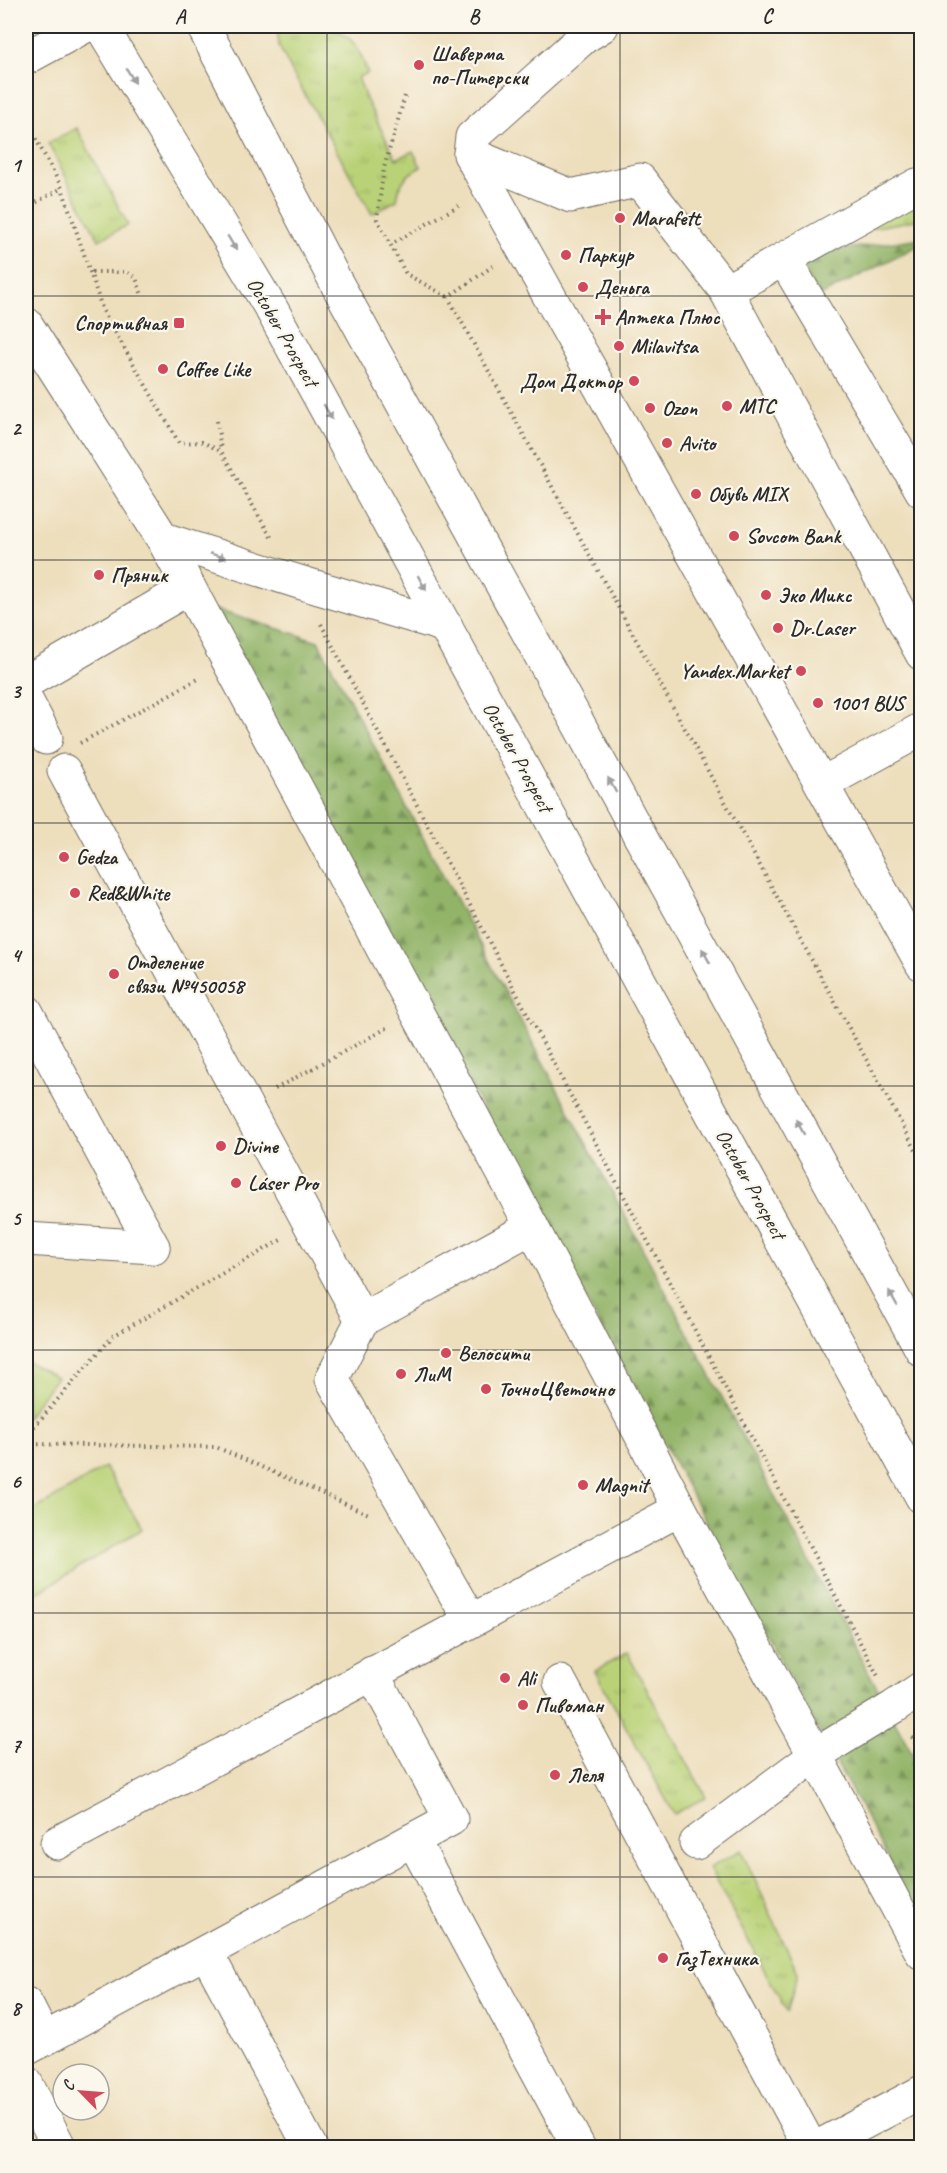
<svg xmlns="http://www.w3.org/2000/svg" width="947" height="2173" viewBox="0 0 947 2173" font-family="Caveat,sans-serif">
  <defs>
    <pattern id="grass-tufts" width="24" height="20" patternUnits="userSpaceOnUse" patternTransform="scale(1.5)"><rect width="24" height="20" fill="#b9d277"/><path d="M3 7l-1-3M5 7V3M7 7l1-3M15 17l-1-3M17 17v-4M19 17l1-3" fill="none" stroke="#9fb467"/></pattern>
    <pattern id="forest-firs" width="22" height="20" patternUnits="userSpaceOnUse" patternTransform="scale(1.5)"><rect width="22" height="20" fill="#92b468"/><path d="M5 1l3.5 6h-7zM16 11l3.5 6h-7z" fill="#779356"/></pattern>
  </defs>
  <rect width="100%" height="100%" fill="#fbf7ec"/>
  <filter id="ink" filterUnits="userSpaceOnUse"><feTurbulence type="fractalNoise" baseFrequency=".0167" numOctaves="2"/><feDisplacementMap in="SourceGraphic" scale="12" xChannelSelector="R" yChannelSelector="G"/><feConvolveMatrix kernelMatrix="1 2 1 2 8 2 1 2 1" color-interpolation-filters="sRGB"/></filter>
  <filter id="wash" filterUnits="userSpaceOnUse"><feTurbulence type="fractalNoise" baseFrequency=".008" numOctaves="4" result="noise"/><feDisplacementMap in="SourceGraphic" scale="24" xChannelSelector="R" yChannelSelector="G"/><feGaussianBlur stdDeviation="1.35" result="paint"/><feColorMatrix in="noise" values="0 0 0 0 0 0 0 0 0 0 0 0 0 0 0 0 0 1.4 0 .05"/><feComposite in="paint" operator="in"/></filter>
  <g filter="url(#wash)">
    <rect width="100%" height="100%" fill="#eddebc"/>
    <!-- grass -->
    <g fill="url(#grass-tufts)" stroke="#727e51" stroke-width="1.5">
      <path d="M277 26C307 26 335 19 356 46 361 53 364 64 368 73L358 77 366 99 396 159 413 151 421 167C406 174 399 183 397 200L372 214 291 70 279 46Z"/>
      <polygon points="77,128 128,225 99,240 48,143"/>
      <polygon points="921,197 921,219 854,231"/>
      <polygon points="627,1653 706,1797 674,1814 595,1671"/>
      <polygon points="741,1850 798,1973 787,2012 709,1868"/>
    </g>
    <!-- forest -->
    <g fill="url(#forest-firs)" stroke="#5e704a" stroke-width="1.5">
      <polygon points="921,238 921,244 818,297 802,266 832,251"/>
      <polygon points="213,609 318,641 921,1770 921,1919"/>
    </g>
    <!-- park -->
    <g fill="#b9d277" stroke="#727e51" stroke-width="1.5">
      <polygon points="26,1361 57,1377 26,1418"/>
      <polygon points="105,1467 142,1529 26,1600 26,1515"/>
    </g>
  </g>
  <g filter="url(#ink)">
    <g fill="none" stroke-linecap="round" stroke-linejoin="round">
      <defs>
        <g id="minor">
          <polyline points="602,26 584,37 472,137 470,154 922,964"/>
          <polyline points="470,154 571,196 640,180 726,291"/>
          <polyline points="917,185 726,291 922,654"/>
          <polyline points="784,259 922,491"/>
          <polyline points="26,324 163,539 532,1227 680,1509 815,1755 922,1953"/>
          <polyline points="163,539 299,582 446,626"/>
          <polyline points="26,682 189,588"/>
          <polyline points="26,700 46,738"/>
          <polyline points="64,771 362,1320"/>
          <polyline points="822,784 922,729"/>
          <polyline points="26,1011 153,1247"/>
          <polyline points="26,1239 153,1247"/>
          <polyline points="470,1620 332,1379 362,1320 532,1227"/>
          <polyline points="560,1682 811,2148"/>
          <polyline points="413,1840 579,2148"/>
          <polyline points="57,1843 680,1509"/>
          <polyline points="696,1843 815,1755 894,1707 922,1688"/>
          <polyline points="206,1952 311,2148"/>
          <polyline points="26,2004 44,2039"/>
          <polyline points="26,2049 451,1819 372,1673"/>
          <polyline points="26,2083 60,2148"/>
          <polyline points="816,2148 922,2092"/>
        </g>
        <g id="major">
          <polyline points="101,26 272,310 922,1497"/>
          <polyline points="203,26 337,284 922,1350"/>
          <polyline points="26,58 85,26"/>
        </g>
      </defs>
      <!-- minor casing -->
      <use href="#minor" stroke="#6f6a5e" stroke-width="35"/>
      <!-- major casing -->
      <use href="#major" stroke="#6f6a5e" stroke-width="35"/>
      <!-- path -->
      <g stroke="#6f6a5e" stroke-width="4" stroke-dasharray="1.5 4.5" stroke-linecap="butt">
        <polyline points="405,96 384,168 377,219 406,274 448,297"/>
        <polyline points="30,128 62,188 103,311 179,443 202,442 221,451 271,537"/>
        <polyline points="26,208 62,188"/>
        <polyline points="395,242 460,205"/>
        <polyline points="493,266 448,297 922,1161"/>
        <polyline points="92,272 127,272 136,278 142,295"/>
        <polyline points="217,421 221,450"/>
        <polyline points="321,624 879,1678"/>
        <polyline points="80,743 200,678"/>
        <polyline points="275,1089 387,1028"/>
        <polyline points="26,1436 113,1336 281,1240"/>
        <polyline points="26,1444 216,1447 371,1515"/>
        <polyline points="912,1737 922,1755"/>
      </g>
      <!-- minor -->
      <use href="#minor" stroke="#fff" stroke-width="33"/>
      <!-- major -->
      <use href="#major" stroke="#fff" stroke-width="33"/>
    </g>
    <!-- one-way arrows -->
    <defs><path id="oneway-solid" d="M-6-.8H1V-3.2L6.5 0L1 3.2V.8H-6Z" transform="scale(1.5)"/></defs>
    <g fill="#a0a0a0">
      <use href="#oneway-solid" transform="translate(131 76) rotate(59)"/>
      <use href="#oneway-solid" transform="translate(232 243) rotate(59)"/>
      <use href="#oneway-solid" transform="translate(328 412) rotate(61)"/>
      <use href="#oneway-solid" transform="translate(218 556) rotate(18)"/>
      <use href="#oneway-solid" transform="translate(422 583) rotate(61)"/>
      <use href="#oneway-solid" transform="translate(612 785) rotate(-119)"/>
      <use href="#oneway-solid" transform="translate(706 956) rotate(-119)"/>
      <use href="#oneway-solid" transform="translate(800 1127) rotate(-119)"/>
      <use href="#oneway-solid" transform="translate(893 1298) rotate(-119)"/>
    </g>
  </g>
  <!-- grid -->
  <path fill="none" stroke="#2b2b2b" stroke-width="1.5" stroke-opacity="0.55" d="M327 26V2148M620 26V2148M26 296H922M26 560H922M26 823H922M26 1086H922M26 1350H922M26 1613H922M26 1877H922"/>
  <!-- markers -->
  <g fill="#d1495b" stroke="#fbf7ec" stroke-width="2">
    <circle cx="419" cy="65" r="6"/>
    <circle cx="620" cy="218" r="6"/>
    <circle cx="566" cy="255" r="6"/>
    <circle cx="583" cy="287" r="6"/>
    <path d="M600 308h6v6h6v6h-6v6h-6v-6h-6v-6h6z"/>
    <rect x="173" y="317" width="12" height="12" rx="3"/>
    <circle cx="619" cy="346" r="6"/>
    <circle cx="163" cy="369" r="6"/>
    <circle cx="634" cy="381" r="6"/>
    <circle cx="727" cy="406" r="6"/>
    <circle cx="650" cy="408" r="6"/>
    <circle cx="667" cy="443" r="6"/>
    <circle cx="696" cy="494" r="6"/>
    <circle cx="734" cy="536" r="6"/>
    <circle cx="99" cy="575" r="6"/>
    <circle cx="766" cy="595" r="6"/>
    <circle cx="778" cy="628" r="6"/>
    <circle cx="801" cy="671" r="6"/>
    <circle cx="818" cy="703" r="6"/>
    <circle cx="64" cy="857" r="6"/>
    <circle cx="75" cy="893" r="6"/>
    <circle cx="114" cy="974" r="6"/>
    <circle cx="221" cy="1146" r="6"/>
    <circle cx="236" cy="1183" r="6"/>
    <circle cx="446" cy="1353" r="6"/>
    <circle cx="401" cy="1374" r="6"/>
    <circle cx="486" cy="1389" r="6"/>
    <circle cx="583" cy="1485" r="6"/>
    <circle cx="505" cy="1678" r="6"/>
    <circle cx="523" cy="1705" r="6"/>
    <circle cx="555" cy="1775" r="6"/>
    <circle cx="663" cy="1958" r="6"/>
  </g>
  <g text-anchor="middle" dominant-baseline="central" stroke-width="4.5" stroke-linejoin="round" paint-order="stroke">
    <!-- poi labels -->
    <g font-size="21" font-weight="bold" fill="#2b2b2b" stroke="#fbf7ec" text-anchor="start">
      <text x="431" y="53">Шаверма<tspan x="431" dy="24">по-Питерски</tspan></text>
      <text x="632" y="218">Marafett</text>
      <text x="578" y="255">Паркур</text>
      <text x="595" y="287">Деньга</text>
      <text x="615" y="317">Аптека Плюс</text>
      <text x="167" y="323" text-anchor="end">Спортивная</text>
      <text x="631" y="346">Milavitsa</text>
      <text x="175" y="369">Coffee Like</text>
      <text x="622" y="381" text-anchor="end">Дом Доктор</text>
      <text x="739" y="406">МТС</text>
      <text x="662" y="408">Ozon</text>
      <text x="679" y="443">Avito</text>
      <text x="708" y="494">Обувь MIX</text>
      <text x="746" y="536">Sovcom Bank</text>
      <text x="111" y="575">Пряник</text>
      <text x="778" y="595">Эко Микс</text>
      <text x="790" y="628">Dr.Laser</text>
      <text x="789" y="671" text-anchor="end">Yandex.Market</text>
      <text x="830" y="703">1001 BUS</text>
      <text x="76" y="857">Gedza</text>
      <text x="87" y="893">Red&amp;White</text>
      <text x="126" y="962">Отделение<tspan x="126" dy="24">связи №450058</tspan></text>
      <text x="233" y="1146">Divine</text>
      <text x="248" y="1183">Láser Pro</text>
      <text x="458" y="1353">Велосити</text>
      <text x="413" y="1374">ЛиМ</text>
      <text x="498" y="1389">ТочноЦветочно</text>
      <text x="595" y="1485">Magnit</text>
      <text x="517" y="1678">Ali</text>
      <text x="535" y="1705">Пивоман</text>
      <text x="567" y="1775">Леля</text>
      <text x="675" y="1958">ГазТехника</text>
    </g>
    <!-- street labels -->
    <g font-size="21" fill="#2b2b2b" stroke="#fbf7ec">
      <text transform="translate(283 332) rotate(60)">October Prospect</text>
      <text transform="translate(518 757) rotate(61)">October Prospect</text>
      <text transform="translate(751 1184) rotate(61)">October Prospect</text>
    </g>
  </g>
  <!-- margin -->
  <rect width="947" height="2173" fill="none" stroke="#fbf7ec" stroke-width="66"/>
  <!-- north arrow -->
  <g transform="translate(81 2092) rotate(295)"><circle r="28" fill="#fbf7ec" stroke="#a8a59f" stroke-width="1.5"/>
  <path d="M0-4.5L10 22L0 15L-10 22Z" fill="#d1495b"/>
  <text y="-9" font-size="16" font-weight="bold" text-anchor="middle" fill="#2b2b2b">С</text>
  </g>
  <rect x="33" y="33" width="881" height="2107" fill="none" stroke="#2b2b2b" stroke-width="2"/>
  <g font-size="20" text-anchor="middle" font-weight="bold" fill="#2b2b2b">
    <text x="180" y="23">A</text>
    <text x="474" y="23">B</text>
    <text x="767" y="23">C</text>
    <text x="16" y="172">1</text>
    <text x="16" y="435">2</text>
    <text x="16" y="698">3</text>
    <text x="16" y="962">4</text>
    <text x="16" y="1225">5</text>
    <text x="16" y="1488">6</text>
    <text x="16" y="1752">7</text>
    <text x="16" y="2015">8</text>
  </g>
</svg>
